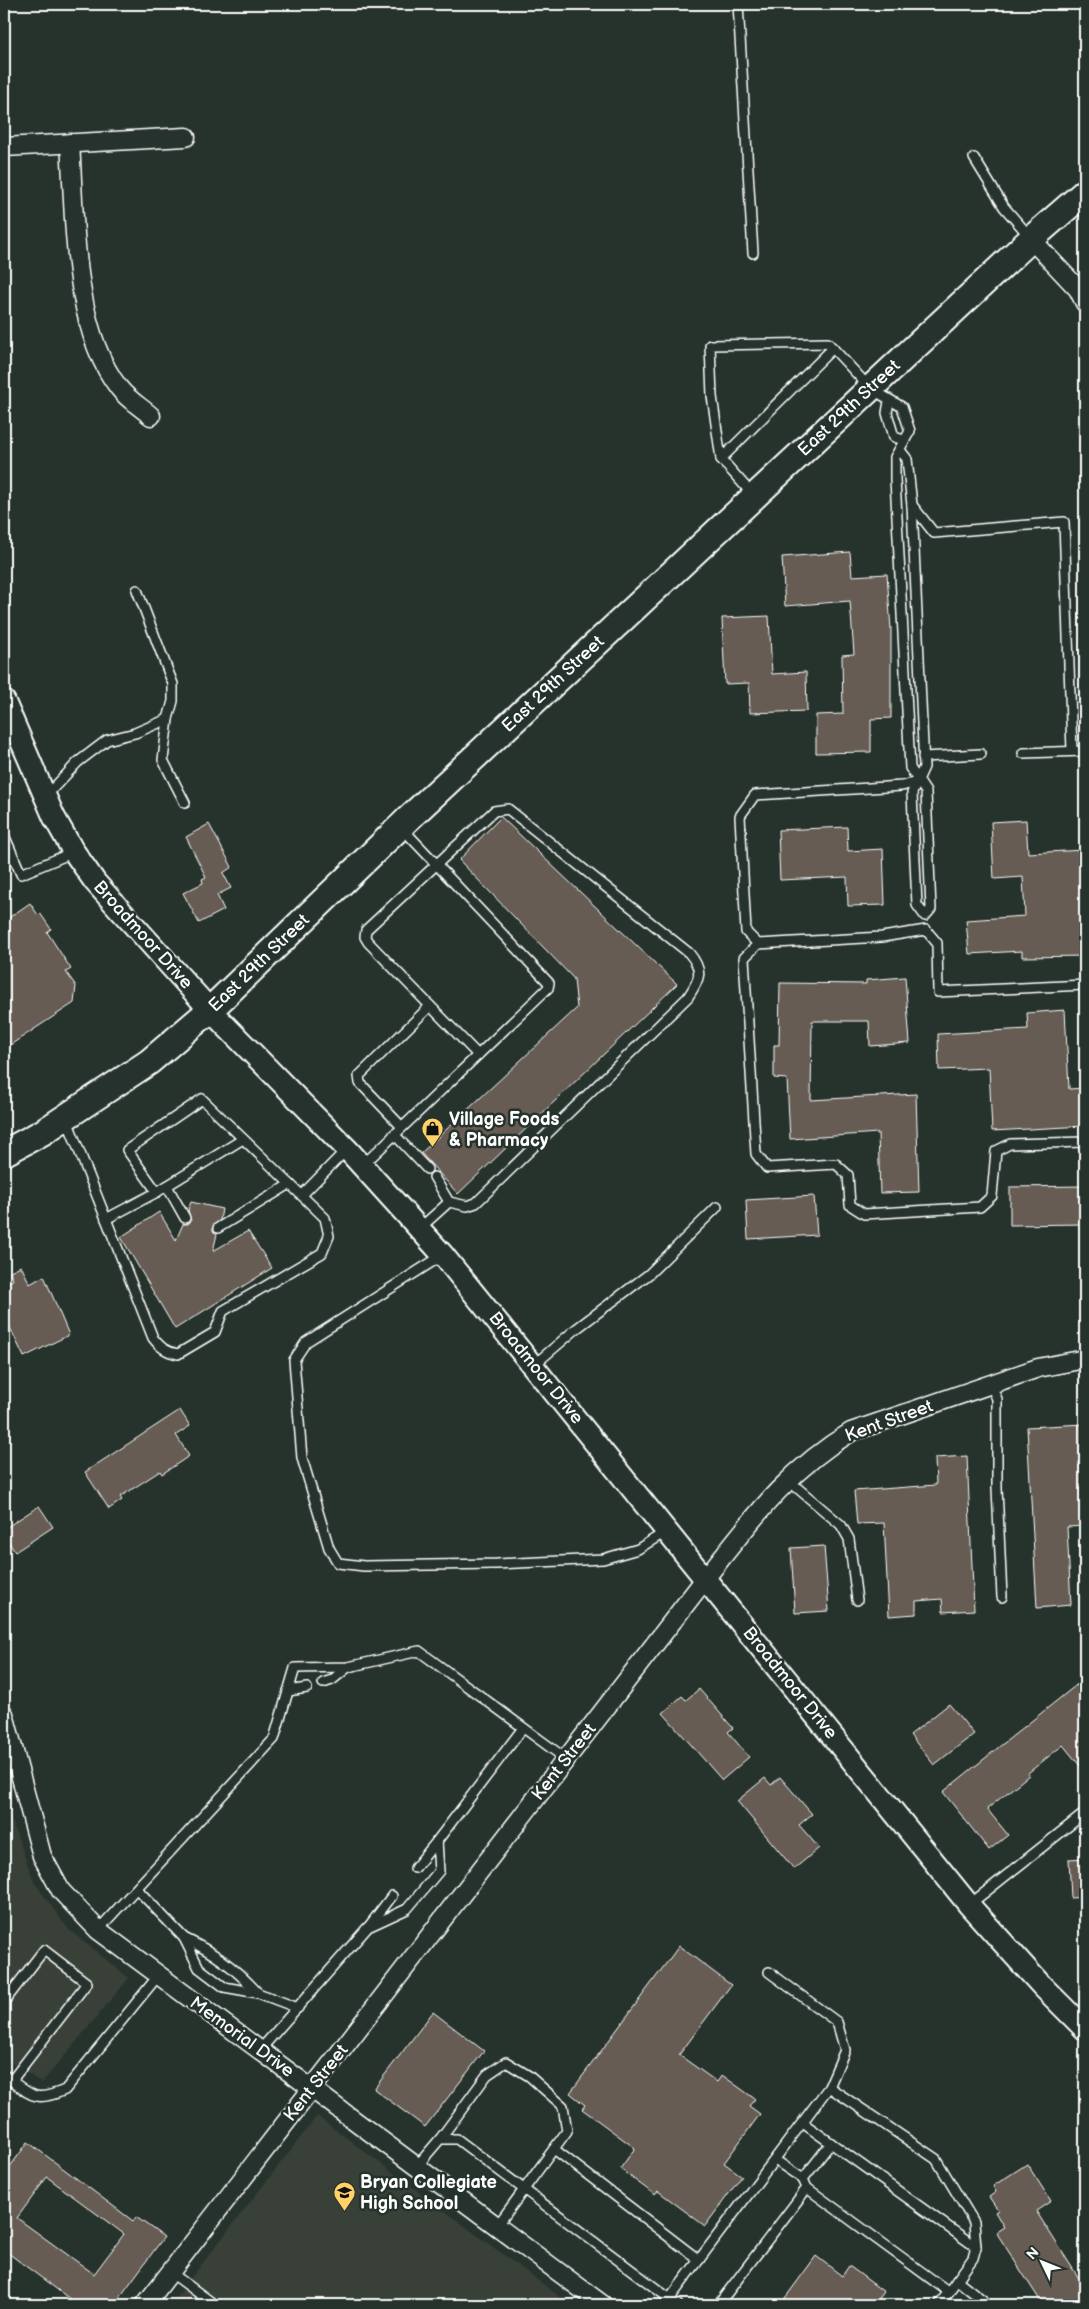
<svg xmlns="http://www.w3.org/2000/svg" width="1089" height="2309" viewBox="0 0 1089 2309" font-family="'Balsamiq Sans',sans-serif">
  <rect width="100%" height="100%" fill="#26332d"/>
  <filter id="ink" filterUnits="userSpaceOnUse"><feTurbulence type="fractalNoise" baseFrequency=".02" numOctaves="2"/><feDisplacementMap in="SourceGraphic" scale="10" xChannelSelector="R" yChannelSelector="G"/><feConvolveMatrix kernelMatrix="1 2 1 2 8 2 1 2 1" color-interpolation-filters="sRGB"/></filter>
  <g filter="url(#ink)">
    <!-- built -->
    <g fill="#393f38">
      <polygon points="4,1788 10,1816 34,1882 69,1930 129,1978 42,2083 4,2058"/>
      <polygon points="317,2116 571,2305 170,2305"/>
    </g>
    <!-- building -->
    <g fill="#665b53" stroke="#fff" fill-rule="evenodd">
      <polygon points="850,552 852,576 887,574 891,629 891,718 871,719 871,752 816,753 816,715 843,714 842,655 854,654 850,601 785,606 782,557"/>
      <polygon points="769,616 772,674 806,672 807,711 750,713 749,683 725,684 722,618"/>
      <polygon points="501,817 677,984 458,1194 421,1153 577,1008 574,979 459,860"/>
      <polygon points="1026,820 1028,853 1085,850 1085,956 1022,957 1022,951 969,954 966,920 1025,916 1023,877 994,879 991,822"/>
      <polygon points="209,824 232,867 223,873 231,888 217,895 224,910 199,923 183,893 203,883 202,879 206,877 186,837"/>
      <polygon points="847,827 848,851 883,849 885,905 848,906 847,877 780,880 778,830"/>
      <polygon points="30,903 38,915 40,913 51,929 47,932 71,969 66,972 76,986 74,1003 4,1049 4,921"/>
      <polygon points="905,977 910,1043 870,1046 869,1021 812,1021 811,1100 916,1094 919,1192 880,1193 878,1133 790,1139 787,1079 774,1078 774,1045 779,1045 780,983 866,984 866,980"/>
      <polygon points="1065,1010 1069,1089 1085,1088 1085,1126 992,1131 989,1068 939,1070 938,1034 1028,1029 1027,1013"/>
      <polygon points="1085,1186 1085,1224 1010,1225 1010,1187"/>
      <polygon points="814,1196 817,1235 748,1239 746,1200"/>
      <polygon points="191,1202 222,1209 220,1220 212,1228 217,1234 213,1251 248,1231 272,1268 175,1329 121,1237 159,1212 176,1240 183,1224 188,1224 191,1221 188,1210"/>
      <polygon points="21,1266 30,1284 44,1276 69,1335 24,1357 4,1315 4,1285 13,1280 10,1271"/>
      <polygon points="180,1410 190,1426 176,1435 189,1456 162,1474 160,1471 120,1497 122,1500 109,1509 85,1472"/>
      <polygon points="1085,1424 1085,1526 1067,1527 1071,1605 1037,1608 1027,1427"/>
      <polygon points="967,1456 974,1610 943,1612 942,1599 916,1601 916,1614 889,1616 884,1523 857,1524 854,1491 936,1485 935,1458"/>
      <polygon points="39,1506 53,1527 15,1552 4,1535 4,1529"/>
      <polygon points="824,1546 829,1611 795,1613 791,1548"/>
      <polygon points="1085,1678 1085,1772 1063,1745 1028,1773 1029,1775 987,1809 1008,1835 989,1850 943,1792"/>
      <polygon points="699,1689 733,1728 728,1732 749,1757 722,1780 663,1713 682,1696 686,1700"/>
      <polygon points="949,1704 974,1734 934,1765 910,1735"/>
      <polygon points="780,1777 812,1814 799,1825 819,1848 794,1869 737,1801 765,1778 771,1785"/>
      <polygon points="1085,1858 1085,1897 1071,1898 1069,1859"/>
      <polygon points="679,1946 731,1985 679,2055 717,2082 722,2075 755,2099 749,2106 760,2114 724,2163 742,2176 705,2226 658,2191 655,2195 620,2169 635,2148 582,2109 585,2105 570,2093"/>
      <polygon points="433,2012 484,2051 425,2127 374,2089"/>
      <path d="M28 2142 133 2221 136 2217 164 2237 114 2305H78L4 2250V2175ZM47 2177 124 2234 94 2274 17 2218Z"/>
      <polygon points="1027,2164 1051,2201 1036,2211 1080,2280 1085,2277 1085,2301 1079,2305 1043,2305 996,2232 1004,2227 995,2212 998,2210 989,2197 996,2192 993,2186"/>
      <polygon points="816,2256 842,2276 849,2266 884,2292 874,2305 780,2305"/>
    </g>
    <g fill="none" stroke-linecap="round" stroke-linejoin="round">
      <defs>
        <g id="service">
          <polyline points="738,4 753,253"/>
          <polyline points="974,158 1004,207 1031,238"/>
          <polyline points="889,401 887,413 894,437 904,440"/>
          <polyline points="721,459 833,348"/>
          <polyline points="753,495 721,459 712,396 710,345 828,343 870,388 902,407 910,431 895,457 895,479 910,768 926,792 931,909 925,916 917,905 912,793 924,767 912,505 907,459 900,450"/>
          <polyline points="912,505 934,533 1064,522 1072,751"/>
          <polyline points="137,590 173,684 173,701 168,719 163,760 185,803"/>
          <polyline points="1023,753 1085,751"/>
          <polyline points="923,757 981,754"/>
          <polyline points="45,797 78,762 107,740 135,733 168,719"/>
          <polyline points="4,835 21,874 74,852"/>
          <polyline points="758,944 746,932 740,816 755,795 902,786 917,782"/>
          <polyline points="1085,985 938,992 937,943 926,930 882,937 758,944 744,958 756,1154 767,1168 836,1164 848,1175 850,1205 864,1214 980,1207 992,1196 996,1151 1010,1144 1085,1142"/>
          <path d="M67 1120 153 1338C160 1347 166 1352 178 1354L215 1332 223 1311 322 1253 329 1236 325 1218 202 1099 127 1150 157 1192"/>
          <polyline points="402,1127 360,1083 359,1076 430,1006"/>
          <polyline points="394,1134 427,1169"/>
          <polyline points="363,1165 548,988 549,983 401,827"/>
          <polyline points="434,1177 449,1202"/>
          <polyline points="167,1186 185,1218"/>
          <polyline points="302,1195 347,1149"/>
          <polyline points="106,1219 157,1192 243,1139"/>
          <polyline points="218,1228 290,1184"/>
          <path d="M419 1229 449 1202 467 1206 476 1203 688 997C700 979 704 971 689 953L508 809 494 811 366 930 365 937 368 942 478 1055"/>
          <polyline points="443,1255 306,1342 294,1360 302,1458 329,1548 338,1563 364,1566 497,1564 603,1559 638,1549 667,1531"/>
          <polyline points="534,1365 576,1329 649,1274 717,1207"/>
          <polyline points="991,1385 997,1399 997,1488 1002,1597"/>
          <polyline points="788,1480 841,1525 849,1539 857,1600"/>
          <polyline points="323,1683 332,1680 348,1667"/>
          <polyline points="288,1691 307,1688"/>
          <polyline points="415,1868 437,1841"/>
          <polyline points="137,1889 184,1938 199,1968 224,1987 258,1993 298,2008"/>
          <polyline points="969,1905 1085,1813"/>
          <polyline points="370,1925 392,1896"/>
          <polyline points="98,1930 274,1739 295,1668 348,1667 419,1651 566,1759"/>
          <path d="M184 1938C215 1953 234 1967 258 1993"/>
          <polyline points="4,2002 44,1950 87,1983 12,2080"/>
          <polyline points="260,2050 368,1927 407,1909 439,1871 437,1841 523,1728"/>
          <path d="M4 2075C31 2094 32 2104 65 2090L158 1976"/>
          <polyline points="829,2087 936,2159 974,2222 976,2247 973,2258 939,2305"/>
          <polyline points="803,2123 976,2247"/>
          <polyline points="440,2139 487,2075 506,2062 529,2076 563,2106 567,2131 497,2226"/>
          <polyline points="554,2149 699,2260"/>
          <polyline points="775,2160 803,2179"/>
          <polyline points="417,2166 440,2139 457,2139 678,2305"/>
          <polyline points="807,2188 803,2179 831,2143"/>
          <polyline points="170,2272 215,2305"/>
          <polyline points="957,2280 989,2305"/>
          <polyline points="665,2305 829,2087 845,2050 837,2022 769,1972"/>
          <polyline points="718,2305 807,2188 949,2292"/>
        </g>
        <g id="minor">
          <path d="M70 143C75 217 72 328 119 388 127 399 141 407 151 416"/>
          <polyline points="4,147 186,137"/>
          <polyline points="1031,239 1078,289 1085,303"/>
          <polyline points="4,1714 42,1856 61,1891 98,1930 603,2305"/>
          <path d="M145 2305 705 1579C751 1521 786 1471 851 1432L1038 1368 1085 1359"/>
        </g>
        <polyline id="tertiary" points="4,701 54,817 72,849 95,882 210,1010 347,1149 443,1255 969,1905 1042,1986 1085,2029"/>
        <polyline id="secondary" points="4,1153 43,1132 149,1062 210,1010 408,819 1031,239 1085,192"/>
      </defs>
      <!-- service casing -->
      <use href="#service" stroke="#fff" stroke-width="12"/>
      <!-- minor casing -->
      <use href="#minor" stroke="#fff" stroke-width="21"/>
      <!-- tertiary casing -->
      <use href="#tertiary" stroke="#fff" stroke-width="25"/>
      <!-- secondary casing -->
      <use href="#secondary" stroke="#fff" stroke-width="29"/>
      <!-- service -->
      <use href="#service" stroke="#26332d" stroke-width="9"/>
      <!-- minor -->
      <use href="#minor" stroke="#26332d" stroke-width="18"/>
      <!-- tertiary -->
      <use href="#tertiary" stroke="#26332d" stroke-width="21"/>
      <!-- secondary -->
      <use href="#secondary" stroke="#26332d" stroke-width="25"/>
    </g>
  </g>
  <!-- icons -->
  <defs>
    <symbol id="shop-pin" viewBox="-11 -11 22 30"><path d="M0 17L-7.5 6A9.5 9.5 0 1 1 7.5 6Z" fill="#ffd166" stroke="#26332d"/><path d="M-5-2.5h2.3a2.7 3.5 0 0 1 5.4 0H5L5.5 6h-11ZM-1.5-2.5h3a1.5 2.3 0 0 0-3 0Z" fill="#111"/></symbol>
    <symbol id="school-pin" viewBox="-11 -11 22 30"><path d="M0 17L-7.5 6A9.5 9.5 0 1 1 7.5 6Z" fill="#ffd166" stroke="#26332d"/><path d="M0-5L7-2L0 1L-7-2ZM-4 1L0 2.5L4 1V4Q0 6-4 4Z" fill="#111"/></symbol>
  </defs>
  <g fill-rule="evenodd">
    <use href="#shop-pin" x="420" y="1116" width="25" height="34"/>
    <use href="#school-pin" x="332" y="2180" width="25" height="34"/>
  </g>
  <g text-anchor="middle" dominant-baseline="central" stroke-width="5" stroke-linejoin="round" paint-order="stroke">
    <!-- street labels -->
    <g font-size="18" fill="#fff" stroke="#26332d">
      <text transform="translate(849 408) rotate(-43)">East 29th Street</text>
      <text transform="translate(553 684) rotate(-43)">East 29th Street</text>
      <text transform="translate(143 935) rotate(48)">Broadmoor Drive</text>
      <text transform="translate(259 963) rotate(-44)">East 29th Street</text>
      <text transform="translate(536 1368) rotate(51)">Broadmoor Drive</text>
      <text transform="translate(889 1421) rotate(-20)">Kent Street</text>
      <text transform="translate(790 1683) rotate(51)">Broadmoor Drive</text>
      <text transform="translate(564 1762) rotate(-52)">Kent Street</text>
      <text transform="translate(242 2037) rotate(36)">Memorial Drive</text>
      <text transform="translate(316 2083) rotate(-52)">Kent Street</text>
    </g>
    <!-- poi labels -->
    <g font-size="18" font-weight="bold" fill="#fff" stroke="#26332d" text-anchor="start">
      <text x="449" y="1119">Village Foods<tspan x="449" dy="21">&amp; Pharmacy</tspan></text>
      <text x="360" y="2182">Bryan Collegiate<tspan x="360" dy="21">High School</tspan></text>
    </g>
  </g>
  <!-- margin -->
  <rect width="1089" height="2309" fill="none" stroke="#26332d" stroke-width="20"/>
  <rect x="10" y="10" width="1069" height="2289" fill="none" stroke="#fff" stroke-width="2" filter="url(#ink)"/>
  <!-- north arrow -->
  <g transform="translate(1042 2262) rotate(313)" stroke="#26332d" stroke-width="4" paint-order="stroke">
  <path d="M0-4L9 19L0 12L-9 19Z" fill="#ffffff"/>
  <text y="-8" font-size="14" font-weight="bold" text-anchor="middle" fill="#ffffff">N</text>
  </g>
</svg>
